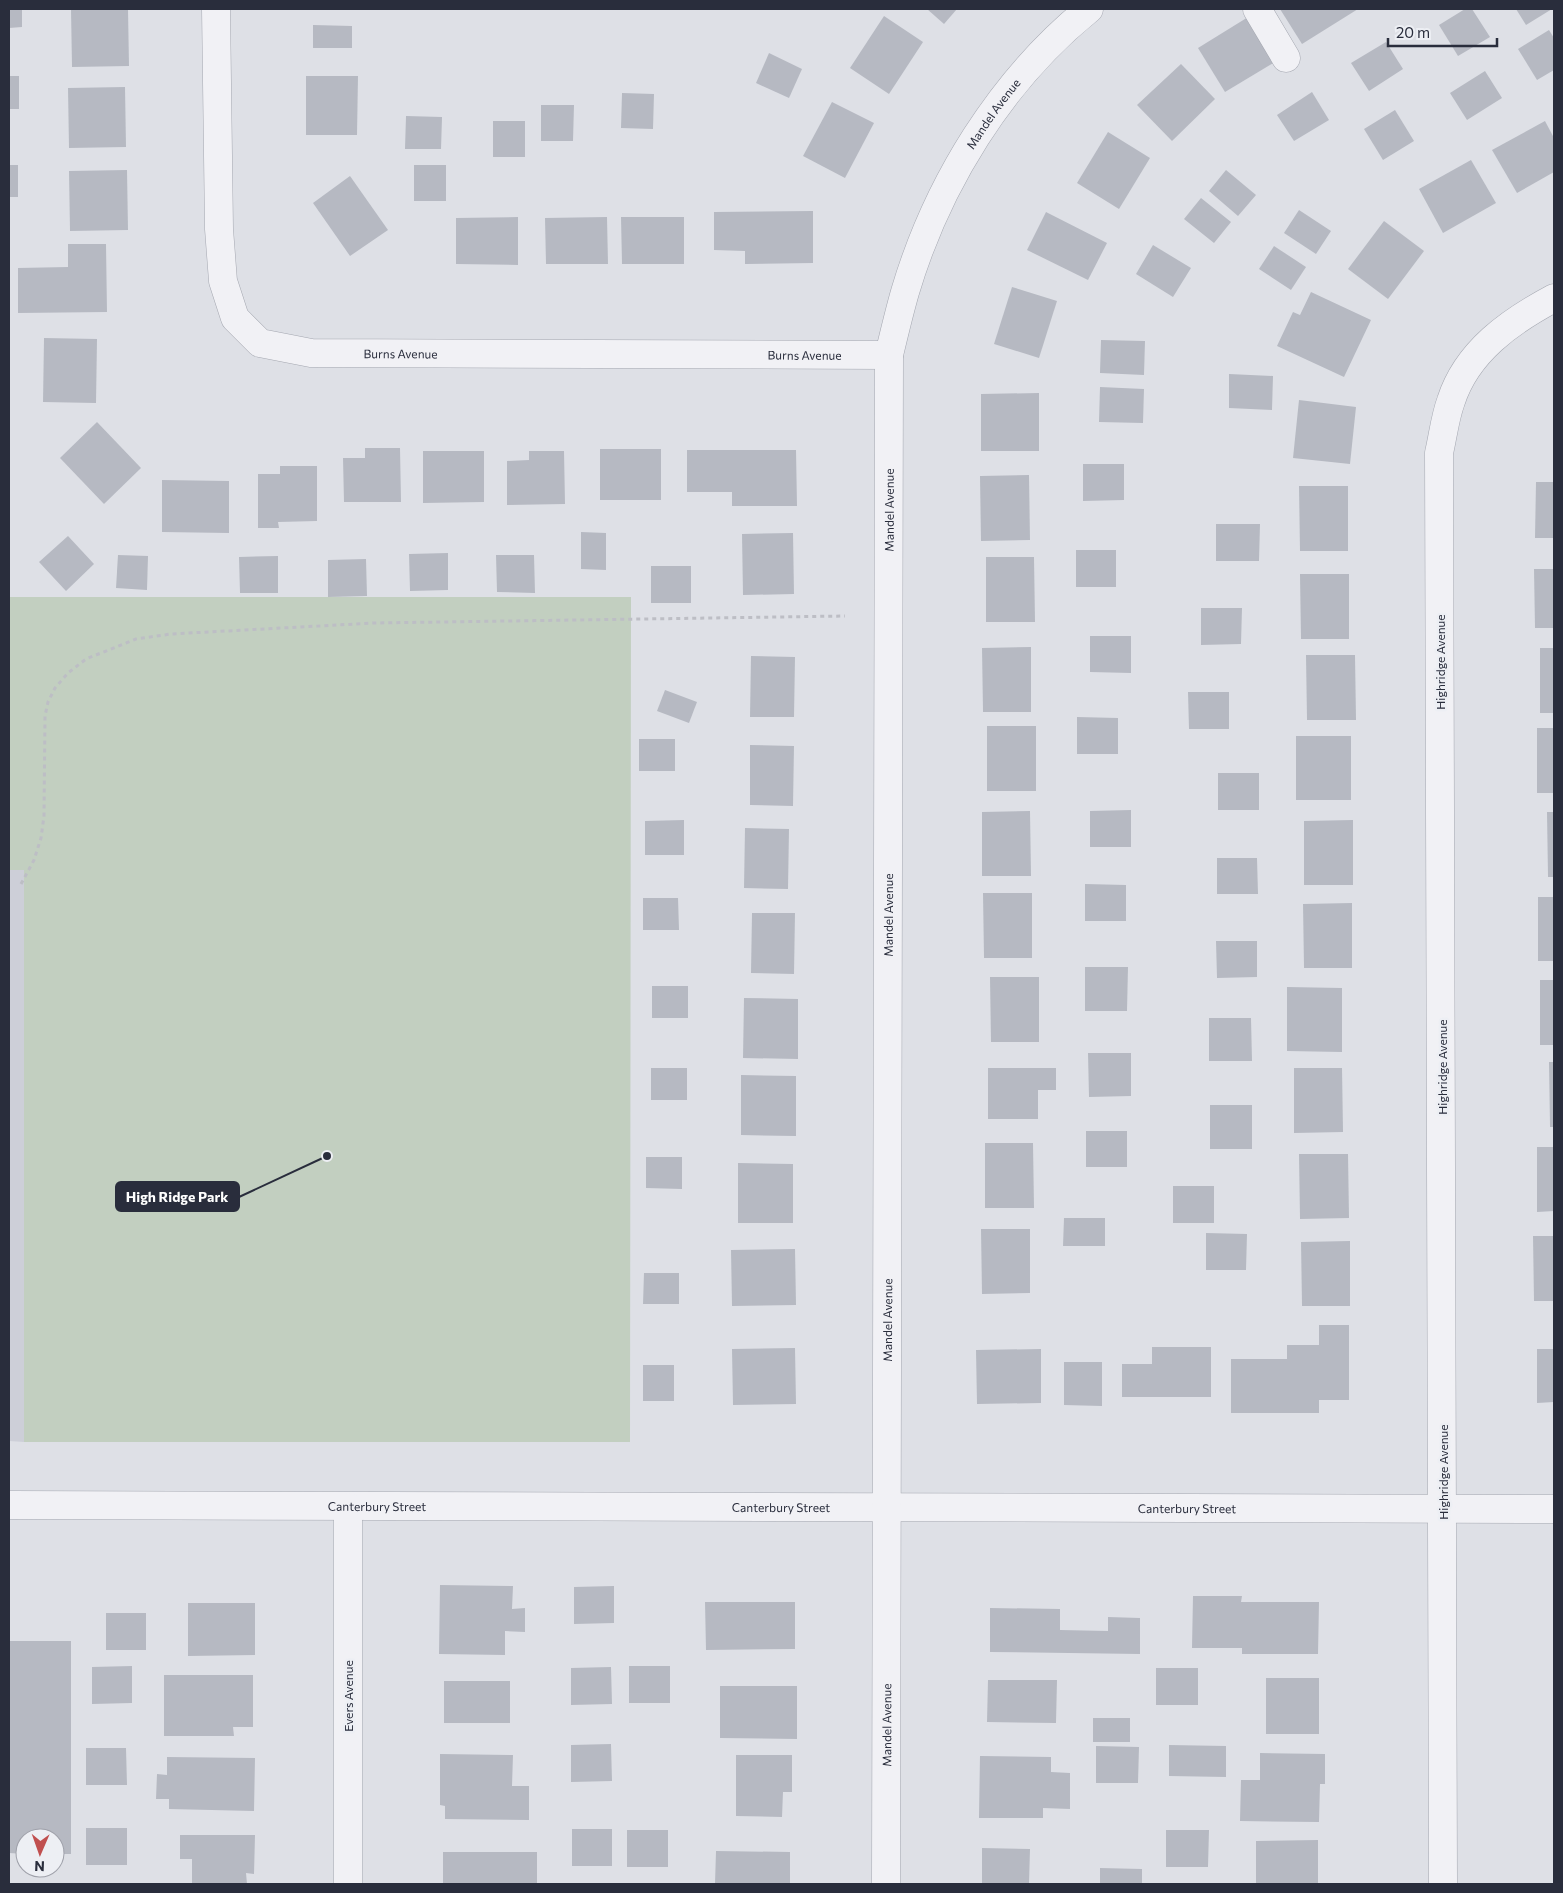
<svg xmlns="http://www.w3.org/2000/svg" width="1563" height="1893" viewBox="0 0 1563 1893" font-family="Commissioner,sans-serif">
  <rect width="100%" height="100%" fill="#dee0e6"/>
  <!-- built -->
  <polygon fill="#cdcfd8" points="9,870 24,870 24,1442 9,1441"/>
  <!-- green -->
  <polygon fill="#c2cfc0" points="9,597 631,597 630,1442 24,1442 24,870 9,870"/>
  <!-- building -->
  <g fill="#b6b9c2">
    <polygon points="9,9 22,9 22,27 9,28"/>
    <polygon points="71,9 128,9 129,66 72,67"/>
    <polygon points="927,9 957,9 944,24"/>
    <polygon points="1280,9 1358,9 1302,44"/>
    <polygon points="1465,9 1472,9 1490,37 1458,56 1439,25"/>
    <polygon points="1516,9 1552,9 1526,25"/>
    <polygon points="1253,14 1280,59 1225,92 1198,48"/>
    <polygon points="884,16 923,42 889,94 850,68"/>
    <polygon points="313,25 352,26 352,48 313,48"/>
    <polygon points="1549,30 1554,38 1554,70 1537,80 1518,49"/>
    <polygon points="1386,42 1403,69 1369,91 1351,63"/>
    <polygon points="769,53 802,69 789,98 756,83"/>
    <polygon points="1181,64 1215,99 1172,141 1137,105"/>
    <polygon points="1485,71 1502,98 1467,120 1450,93"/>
    <rect x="9" y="76" width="10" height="33"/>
    <polygon points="306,76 358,76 357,135 306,135"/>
    <polygon points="125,87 126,147 69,148 68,88"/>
    <polygon points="1312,92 1329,120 1294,141 1277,115"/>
    <polygon points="622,93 654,94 653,129 621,128"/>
    <polygon points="832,102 874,123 845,178 803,156"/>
    <polygon points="541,105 574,105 573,141 541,141"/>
    <polygon points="1395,110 1414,141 1383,160 1364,129"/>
    <polygon points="406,116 442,117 441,149 405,149"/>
    <rect x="493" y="121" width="32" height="36"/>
    <polygon points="1545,121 1554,138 1554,172 1517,193 1492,150"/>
    <polygon points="1108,132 1150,158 1119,209 1077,183"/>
    <polygon points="1471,160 1496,203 1443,233 1419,189"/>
    <rect x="9" y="165" width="9" height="32"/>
    <rect x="414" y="165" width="32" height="36"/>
    <polygon points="127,170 128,230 70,231 69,171"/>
    <polygon points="1226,170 1256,195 1238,216 1209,191"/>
    <polygon points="350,176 388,230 350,256 313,203"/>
    <polygon points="1201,198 1231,222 1214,243 1184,219"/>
    <polygon points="1299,210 1331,231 1316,254 1284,233"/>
    <polygon points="813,211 813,263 745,264 745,251 714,250 714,212"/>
    <polygon points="1046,212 1107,243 1088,280 1027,250"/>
    <polygon points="518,217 518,265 456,264 456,218"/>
    <polygon points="607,217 608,264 546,264 545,218"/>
    <polygon points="621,217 684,217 684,264 622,264"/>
    <polygon points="1384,221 1424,251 1388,299 1348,269"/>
    <polygon points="68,244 106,244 107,312 18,313 18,268 68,267"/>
    <polygon points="1153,245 1191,268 1173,297 1136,274"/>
    <polygon points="1274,246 1306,267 1291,290 1259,269"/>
    <polygon points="1012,287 1057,301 1039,358 994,344"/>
    <polygon points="1311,292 1371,320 1344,377 1277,346 1293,312 1300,315"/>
    <polygon points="44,338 97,339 96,403 43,402"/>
    <polygon points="1101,340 1145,341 1144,375 1100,373"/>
    <polygon points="1229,374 1273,376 1272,410 1229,408"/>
    <polygon points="1100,387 1144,389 1143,423 1099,422"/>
    <polygon points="1039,393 1039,451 981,451 981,394"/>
    <polygon points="1299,400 1356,407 1350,464 1293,458"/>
    <polygon points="97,422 141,468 104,504 60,458"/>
    <polygon points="365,448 400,448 401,502 344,502 343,458 365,458"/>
    <rect x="600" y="449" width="61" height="51"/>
    <polygon points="687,450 796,450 797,506 732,506 732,492 687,492"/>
    <polygon points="423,451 484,451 484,502 423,503"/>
    <polygon points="529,451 564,451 565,504 507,505 507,461 529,460"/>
    <polygon points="1083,464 1124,464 1124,500 1083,501"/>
    <polygon points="280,466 317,466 317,521 278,522 279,528 258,528 258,474 280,474"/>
    <polygon points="1029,475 1030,540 981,541 980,476"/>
    <polygon points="162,480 229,481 229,533 162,532"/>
    <polygon points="1536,482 1554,482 1554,538 1535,538"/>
    <polygon points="1299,486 1348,486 1348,551 1300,551"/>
    <polygon points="1216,524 1260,524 1259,561 1216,561"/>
    <polygon points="581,532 606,533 606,570 581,569"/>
    <polygon points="793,533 794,594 743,595 742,534"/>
    <polygon points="68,536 94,564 66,591 39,562"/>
    <rect x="1076" y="550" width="40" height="37"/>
    <polygon points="448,553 448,590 410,591 409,554"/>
    <polygon points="118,555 148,556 147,590 116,588"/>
    <polygon points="496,555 534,555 535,593 497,592"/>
    <polygon points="278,556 278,593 240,593 239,557"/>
    <polygon points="986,557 1034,557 1035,622 986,622"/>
    <polygon points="366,559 367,596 328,597 328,560"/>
    <rect x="651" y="566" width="40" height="37"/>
    <polygon points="1534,569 1554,569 1554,628 1535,628"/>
    <polygon points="1300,574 1349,574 1349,639 1301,639"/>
    <polygon points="1201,608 1242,608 1241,644 1201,645"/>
    <polygon points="1090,636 1131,636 1131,673 1090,672"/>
    <polygon points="1031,647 1031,712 983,712 982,648"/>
    <rect x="1540" y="648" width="14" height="65"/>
    <polygon points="1306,655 1355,655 1356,720 1307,720"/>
    <polygon points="751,656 795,657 794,717 750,717"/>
    <polygon points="665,690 697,702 689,723 657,711"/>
    <polygon points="1188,692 1229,692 1229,729 1189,729"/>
    <polygon points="1077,717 1118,718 1118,754 1077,754"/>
    <rect x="987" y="726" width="49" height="65"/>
    <rect x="1537" y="728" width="17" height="65"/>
    <rect x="1296" y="736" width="55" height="64"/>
    <rect x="639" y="739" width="36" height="32"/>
    <polygon points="750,745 794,746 793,806 750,805"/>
    <rect x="1218" y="773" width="41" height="37"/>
    <polygon points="1131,810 1131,847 1090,847 1090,811"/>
    <polygon points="1030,811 1031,876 982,876 982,812"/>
    <polygon points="1547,812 1554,812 1554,877 1548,877"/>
    <polygon points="684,820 684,855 645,855 645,821"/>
    <polygon points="1353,820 1353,885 1304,885 1304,821"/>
    <polygon points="745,828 789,829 788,889 744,888"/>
    <polygon points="1217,858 1257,858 1258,894 1217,894"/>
    <polygon points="1085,884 1126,885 1126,921 1085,921"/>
    <polygon points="983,893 1032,893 1032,958 984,958"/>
    <rect x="1538" y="897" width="16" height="64"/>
    <polygon points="643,898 678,898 679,930 643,930"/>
    <polygon points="1352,903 1352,968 1304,968 1303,904"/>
    <polygon points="752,913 795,913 794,974 751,973"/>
    <polygon points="1216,941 1257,941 1257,977 1217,978"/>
    <polygon points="1085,967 1128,967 1127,1011 1085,1011"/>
    <polygon points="990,977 1039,977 1039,1042 991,1042"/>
    <rect x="1540" y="980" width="14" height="65"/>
    <rect x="652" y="986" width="36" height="32"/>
    <polygon points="1287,987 1342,988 1342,1052 1287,1051"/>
    <polygon points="744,998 798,999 798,1059 743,1058"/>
    <polygon points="1209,1018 1251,1018 1252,1061 1209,1061"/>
    <polygon points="1088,1053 1131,1053 1131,1096 1089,1097"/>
    <polygon points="1549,1062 1554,1062 1554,1127 1550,1127"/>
    <rect x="651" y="1068" width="36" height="32"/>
    <polygon points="988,1068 1056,1068 1056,1090 1038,1090 1038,1119 988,1119"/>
    <polygon points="1294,1068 1342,1068 1343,1132 1294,1133"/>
    <polygon points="741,1075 796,1076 796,1136 741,1135"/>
    <rect x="1210" y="1105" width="42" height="44"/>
    <rect x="1086" y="1131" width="41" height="36"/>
    <polygon points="985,1143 1033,1143 1034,1208 985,1208"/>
    <polygon points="1537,1147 1554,1147 1554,1211 1537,1212"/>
    <polygon points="1299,1154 1348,1154 1349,1218 1300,1219"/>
    <polygon points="646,1157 682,1157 682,1189 646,1188"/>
    <polygon points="738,1163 793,1164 793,1223 738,1223"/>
    <rect x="1173" y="1186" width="41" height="37"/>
    <polygon points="1064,1218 1105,1218 1105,1246 1063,1246"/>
    <polygon points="981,1229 1030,1229 1030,1293 982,1294"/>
    <polygon points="1206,1233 1247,1234 1246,1270 1206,1270"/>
    <polygon points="1533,1236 1554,1236 1554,1301 1534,1301"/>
    <polygon points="1350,1241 1350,1306 1302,1306 1301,1242"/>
    <polygon points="795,1249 796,1305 732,1306 731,1250"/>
    <polygon points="644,1273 679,1273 679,1304 643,1304"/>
    <polygon points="1319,1325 1349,1325 1349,1400 1319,1400 1319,1413 1231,1413 1231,1359 1287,1359 1287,1345 1319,1345"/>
    <polygon points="1152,1347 1211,1347 1211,1397 1122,1397 1122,1364 1152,1364"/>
    <polygon points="795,1348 796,1404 733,1405 732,1349"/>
    <polygon points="1041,1349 1041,1403 977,1404 976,1350"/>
    <polygon points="1537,1349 1554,1349 1554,1402 1537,1403"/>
    <polygon points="1064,1362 1102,1362 1102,1406 1064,1405"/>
    <rect x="643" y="1365" width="31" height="36"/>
    <polygon points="440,1585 513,1586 512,1609 525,1608 525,1632 505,1631 505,1655 439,1654"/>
    <polygon points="614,1586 614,1623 574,1624 574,1587"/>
    <polygon points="1193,1596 1242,1596 1241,1602 1319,1602 1318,1654 1242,1654 1242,1648 1192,1648"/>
    <polygon points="705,1602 795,1602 795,1649 706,1650"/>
    <polygon points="188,1603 255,1603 255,1655 188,1656"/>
    <polygon points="990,1608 1060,1609 1060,1630 1108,1631 1108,1617 1140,1618 1140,1654 990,1652"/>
    <rect x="106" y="1613" width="40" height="37"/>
    <polygon points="9,1641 71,1641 71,1854 55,1854 55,1838 25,1838 25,1854 9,1853"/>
    <polygon points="132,1666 132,1703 92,1704 92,1667"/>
    <rect x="629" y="1666" width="41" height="37"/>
    <polygon points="611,1667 612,1704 571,1705 571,1668"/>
    <rect x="1156" y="1668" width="42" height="37"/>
    <polygon points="164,1675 253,1675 253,1727 233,1727 234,1736 164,1736"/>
    <rect x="1266" y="1678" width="53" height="56"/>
    <polygon points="988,1680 1057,1680 1056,1723 987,1722"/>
    <rect x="444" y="1681" width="66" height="42"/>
    <polygon points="720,1686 797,1686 797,1739 720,1738"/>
    <rect x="1093" y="1718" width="37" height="24"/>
    <polygon points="611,1744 612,1781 571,1782 571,1745"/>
    <polygon points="1169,1745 1226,1746 1226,1777 1169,1776"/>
    <polygon points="1096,1746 1139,1747 1138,1783 1096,1783"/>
    <polygon points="86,1748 126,1748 127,1785 86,1785"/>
    <polygon points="1260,1753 1325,1754 1325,1784 1320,1784 1319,1822 1240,1821 1241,1780 1260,1780"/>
    <polygon points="440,1754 513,1755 512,1786 529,1786 529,1820 445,1819 445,1806 440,1805"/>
    <polygon points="736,1755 792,1755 792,1792 783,1792 782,1817 736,1816"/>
    <polygon points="980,1756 1051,1757 1051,1772 1070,1773 1070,1809 1043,1808 1043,1818 979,1818"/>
    <polygon points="167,1757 255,1758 254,1811 169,1809 169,1799 156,1799 157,1774 167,1775"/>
    <rect x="86" y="1828" width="41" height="37"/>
    <rect x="572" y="1829" width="40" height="37"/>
    <rect x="627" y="1830" width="41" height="37"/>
    <polygon points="1166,1830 1209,1830 1208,1867 1166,1867"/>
    <polygon points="180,1835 255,1835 254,1874 246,1873 247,1884 192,1884 192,1859 180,1859"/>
    <polygon points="1318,1840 1318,1884 1256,1884 1256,1841"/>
    <polygon points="982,1848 1030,1849 1029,1884 982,1884"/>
    <polygon points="716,1851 790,1852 790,1884 715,1884"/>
    <rect x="443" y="1852" width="94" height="32"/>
    <polygon points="1100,1868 1142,1869 1142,1884 1100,1884"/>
  </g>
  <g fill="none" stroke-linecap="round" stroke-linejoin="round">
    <defs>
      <g id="minor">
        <path id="s1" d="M216 9 219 229 223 281 235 318 260 343 311 353 889 355"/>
        <polyline points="1257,9 1286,58"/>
        <path id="s2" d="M9 1505 1554 1509"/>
        <polyline points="348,1884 348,1507"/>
        <path id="s3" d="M886 1884 889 355C894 334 899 313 905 292 937 184 1001 80 1089 9"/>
        <path d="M1443 1884 1439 453C1443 436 1445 417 1451 401 1467 351 1511 321 1554 298"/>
      </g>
    </defs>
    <!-- minor casing -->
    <use href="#minor" stroke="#a4a7b0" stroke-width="29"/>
    <!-- path -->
    <polyline stroke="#bdbec5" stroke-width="3" stroke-dasharray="4 4" stroke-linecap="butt" points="21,884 34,860 41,838 44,816 45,716 48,702 55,688 68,673 86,659 136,639 171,634 374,623 845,616"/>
    <!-- minor -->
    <use href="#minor" stroke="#f1f1f5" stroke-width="28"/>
  </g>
  <g text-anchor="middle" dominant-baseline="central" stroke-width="5" stroke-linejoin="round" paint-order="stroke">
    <!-- street labels -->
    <g font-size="12" fill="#292d3c" stroke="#edeff4">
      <text stroke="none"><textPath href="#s3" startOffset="1794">Mandel Avenue</textPath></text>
      <text stroke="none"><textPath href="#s1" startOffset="488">Burns Avenue</textPath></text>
      <text stroke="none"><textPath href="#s1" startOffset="892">Burns Avenue</textPath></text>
      <text stroke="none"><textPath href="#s3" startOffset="1374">Mandel Avenue</textPath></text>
      <text transform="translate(1440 662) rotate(-90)">Highridge Avenue</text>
      <text stroke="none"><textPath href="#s3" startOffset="969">Mandel Avenue</textPath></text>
      <text transform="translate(1442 1067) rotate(-90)">Highridge Avenue</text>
      <text stroke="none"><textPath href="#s3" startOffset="564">Mandel Avenue</textPath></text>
      <text transform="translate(1443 1472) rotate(-90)">Highridge Avenue</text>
      <text stroke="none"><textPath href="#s2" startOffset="368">Canterbury Street</textPath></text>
      <text stroke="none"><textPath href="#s2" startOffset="772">Canterbury Street</textPath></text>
      <text stroke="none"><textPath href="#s2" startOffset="1178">Canterbury Street</textPath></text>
      <text transform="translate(348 1696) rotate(-90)">Evers Avenue</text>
      <text stroke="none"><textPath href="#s3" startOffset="159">Mandel Avenue</textPath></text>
    </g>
  </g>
  <!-- callouts -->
  <path fill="none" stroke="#292d3c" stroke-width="2" d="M327 1156L239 1197"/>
  <circle fill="#292d3c" stroke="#edeff4" stroke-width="2" cx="327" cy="1156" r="5"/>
  <rect fill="#292d3c" stroke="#292d3c" stroke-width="2" x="116" y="1182" width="123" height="29" rx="5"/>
  <g font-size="14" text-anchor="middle" font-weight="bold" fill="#fff">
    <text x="177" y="1202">High Ridge Park</text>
  </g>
  <!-- border -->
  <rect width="1563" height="1893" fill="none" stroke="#292d3c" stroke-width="20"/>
  <!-- north arrow -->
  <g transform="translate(40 1853) rotate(182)"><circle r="24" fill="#edeff4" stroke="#9fa1aa"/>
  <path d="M0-4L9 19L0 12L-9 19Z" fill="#c04f4f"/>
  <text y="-8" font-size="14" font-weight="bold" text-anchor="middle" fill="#292d3c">N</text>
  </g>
  <!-- scale -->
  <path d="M1388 38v8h109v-8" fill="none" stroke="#292d3c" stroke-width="2.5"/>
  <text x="1396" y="38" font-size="15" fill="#292d3c" stroke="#edeff4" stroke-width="4" paint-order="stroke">20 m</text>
</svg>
